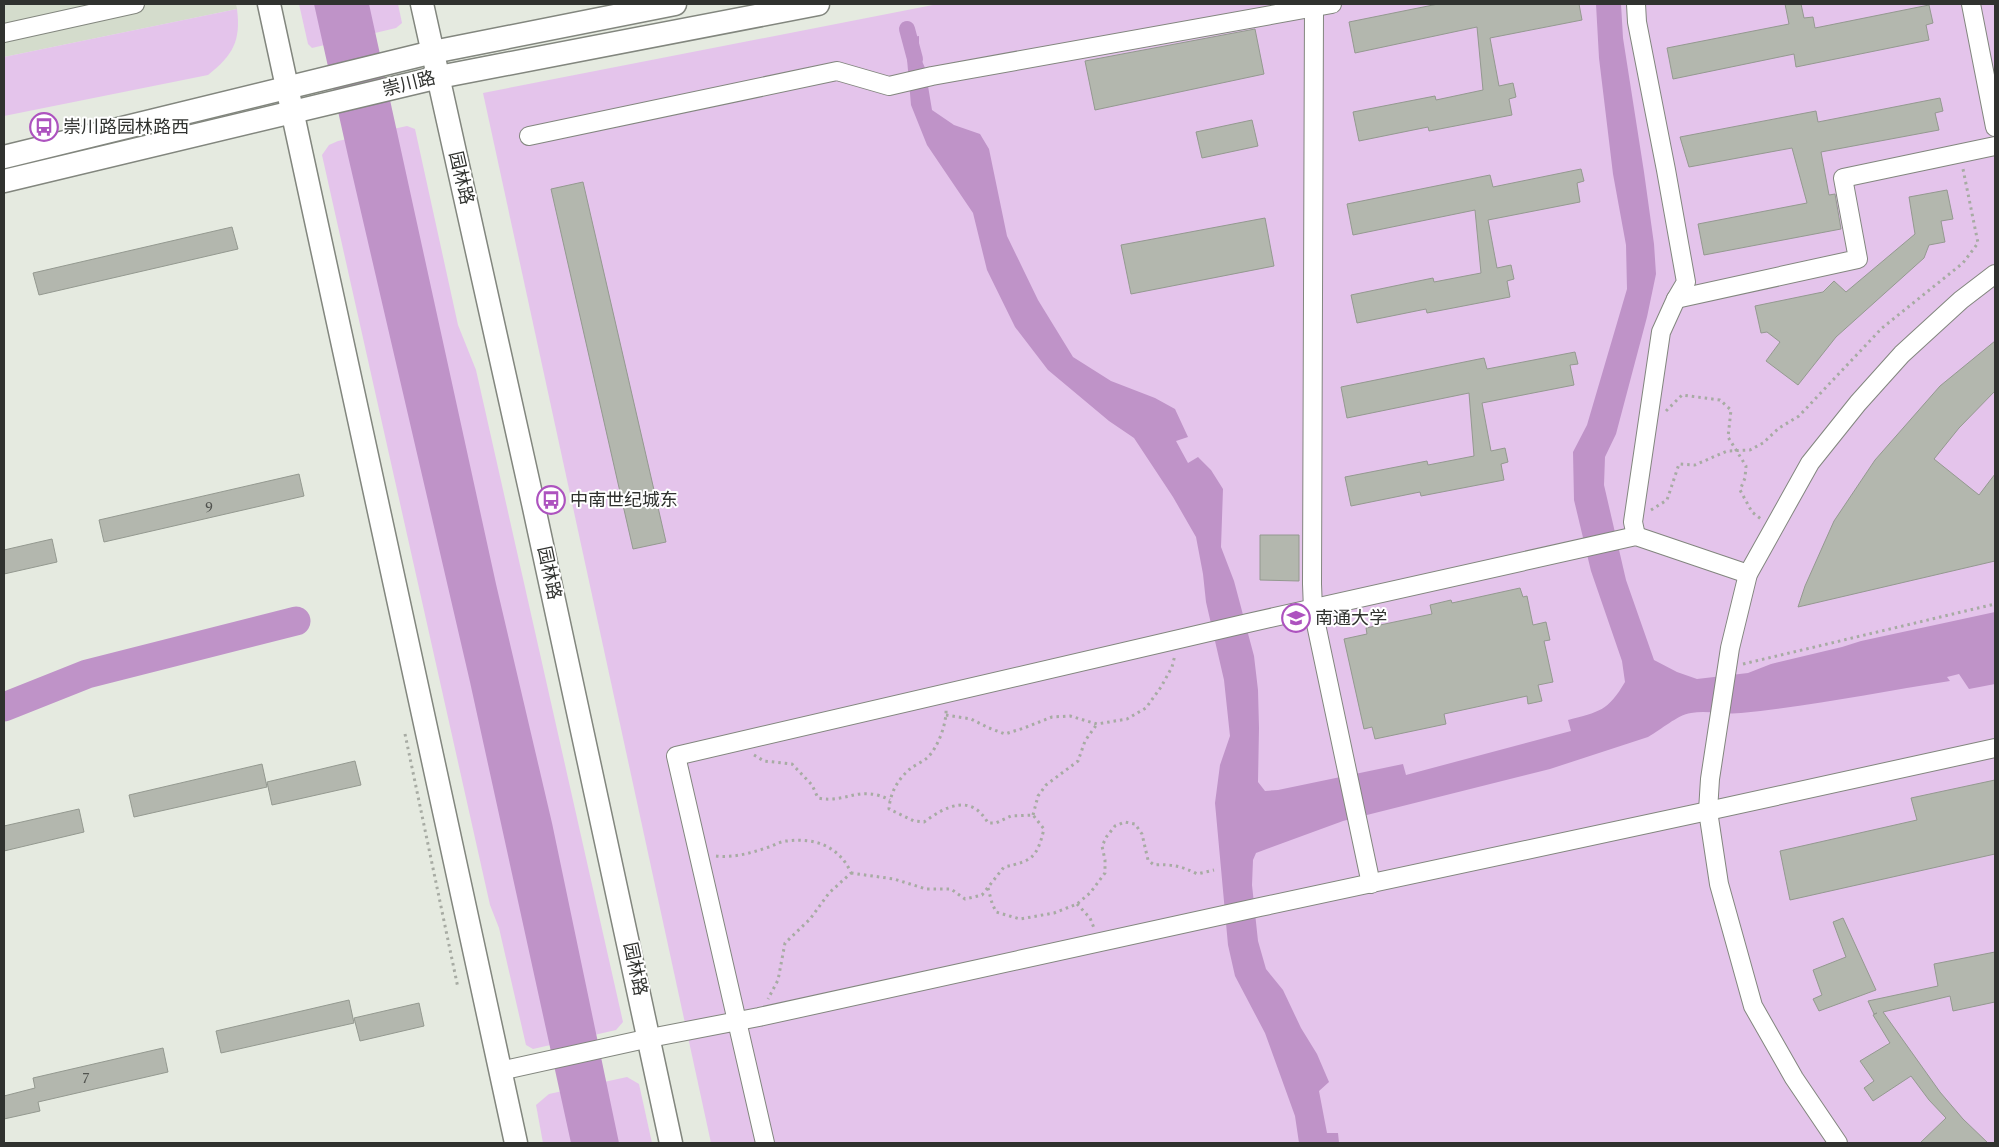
<svg xmlns="http://www.w3.org/2000/svg" width="1999" height="1147" viewBox="0 0 1999 1147" font-family="Spectral,'Noto Sans SC',serif">
  <rect width="100%" height="100%" fill="#e5eae0"/>
  <!-- built -->
  <polygon fill="#d4dccc" points="4,4 236,4 237,9 4,57"/>
  <!-- green -->
  <g fill="#e4c4eb">
    <polygon points="299,4 398,4 402,23 396,28 312,48 308,44"/>
    <polygon points="938,4 1995,4 1995,1143 711,1143 483,93"/>
    <path d="M237 9C241 41 233 55 208 75L4 116V57Z"/>
    <polygon points="407,126 415,129 458,325 476,370 623,1022 616,1030 533,1049 526,1045 499,928 490,905 322,155 329,145 338,141"/>
    <polygon points="627,1077 639,1084 652,1143 543,1143 536,1105 549,1094"/>
  </g>
  <!-- water -->
  <g fill="#bf93c8">
    <polygon points="314,4 369,4 496,584 552,823 619,1143 571,1143 470,682 348,156"/>
    <path d="M1596 4H1621L1623 38 1644 172 1654 244 1656 274 1647 317 1616 434 1605 457 1604 485 1626 580 1654 660 1677 672 1697 679 1748 673 1771 664 1842 647 1861 641 1995 612V684L1969 689 1959 674 1947 677 1950 681C1880 692 1811 706 1741 713 1725 715 1707 710 1691 713 1677 715 1661 730 1648 737L1550 769 1343 821 1256 853 1253 860 1252 885 1258 941 1266 969 1283 990 1301 1028 1317 1054 1329 1082 1319 1091 1327 1133H1338L1339 1143H1299L1295 1116 1265 1033 1235 976 1228 945 1215 803 1220 765 1230 736 1224 680 1206 602 1203 574 1196 537 1173 497 1134 438 1109 421 1048 370 1015 327 987 270 973 213 927 145 911 105 907 59 908 38 919 36V54L925 68 932 110 954 125 980 134 989 149 1007 236 1038 300 1073 357 1111 381 1155 398 1175 409 1188 437 1176 441 1188 463 1198 457 1211 470 1223 489 1221 547 1234 581 1254 656 1258 690 1259 728 1258 782 1265 791 1278 790 1403 764 1406 775 1571 731 1568 720C1599 712 1608 711 1625 682L1622 661 1591 571 1574 500 1573 452 1587 425 1627 289 1626 245 1613 174 1599 58Z"/>
  </g>
  <g fill="none" stroke-linecap="round" stroke-linejoin="round">
    <!-- canal -->
    <polyline stroke="#bf93c8" stroke-width="16" points="907,29 915,59"/>
    <!-- river -->
    <polyline stroke="#bf93c8" stroke-width="29" points="4,707 87,674 296,621"/>
  </g>
  <!-- building -->
  <g fill="#b3b7ae" stroke="#949990">
    <polygon points="1438,4 1579,4 1582,20 1490,38 1499,86 1513,83 1516,97 1509,99 1512,115 1429,131 1428,127 1359,141 1353,112 1435,96 1436,100 1483,90 1477,27 1355,53 1349,22"/>
    <polygon points="1785,4 1801,4 1804,18 1813,17 1815,28 1929,5 1933,23 1926,25 1929,40 1796,67 1794,54 1673,79 1667,48 1789,24"/>
    <polygon points="1255,29 1264,74 1095,110 1085,61"/>
    <polygon points="1940,98 1943,111 1935,113 1939,130 1821,152 1829,195 1835,194 1841,229 1704,255 1698,224 1807,203 1792,148 1689,167 1680,137 1816,111 1818,122"/>
    <polygon points="1252,120 1258,146 1202,158 1196,132"/>
    <polygon points="1581,169 1584,181 1577,183 1580,202 1488,220 1497,268 1511,265 1514,279 1507,281 1510,297 1427,313 1426,309 1357,323 1351,295 1433,278 1434,282 1481,273 1475,210 1353,235 1347,204 1490,175 1493,187"/>
    <polygon points="583,182 666,542 633,549 551,189"/>
    <polygon points="1947,190 1953,219 1941,221 1945,242 1929,245 1924,258 1836,337 1798,385 1766,361 1780,342 1767,332 1761,333 1755,306 1823,292 1834,281 1846,292 1915,234 1909,197"/>
    <polygon points="1265,218 1274,266 1131,294 1121,245"/>
    <polygon points="232,227 238,249 39,295 33,273"/>
    <polygon points="1995,341 1995,391 1959,428 1934,459 1979,495 1995,474 1995,561 1798,607 1805,586 1834,521 1875,460 1940,386"/>
    <polygon points="1575,352 1578,364 1570,365 1574,385 1482,403 1491,451 1505,448 1508,462 1501,464 1504,480 1421,496 1420,492 1351,506 1345,477 1427,461 1428,465 1474,456 1469,393 1347,418 1341,387 1484,358 1487,369"/>
    <polygon points="299,474 304,496 104,542 99,520"/>
    <polygon points="1260,535 1299,535 1299,581 1260,580"/>
    <polygon points="52,539 57,562 4,574 4,550"/>
    <polygon points="1520,588 1523,597 1527,596 1533,625 1546,622 1550,640 1544,641 1553,682 1538,685 1542,701 1528,704 1527,696 1444,714 1446,724 1375,739 1372,727 1364,729 1344,639 1367,634 1366,628 1432,614 1430,605 1451,600 1452,603"/>
    <polygon points="355,761 361,785 272,805 267,782"/>
    <polygon points="262,764 267,787 134,817 129,795"/>
    <polygon points="1995,780 1995,854 1790,900 1780,851 1917,820 1911,798"/>
    <polygon points="79,809 84,832 4,851 4,826"/>
    <polygon points="1843,918 1876,990 1819,1011 1813,999 1822,995 1813,970 1846,957 1833,922"/>
    <polygon points="1995,952 1995,1002 1953,1011 1950,996 1883,1012 1940,1092 1963,1119 1988,1143 1920,1143 1946,1118 1929,1100 1911,1076 1873,1101 1864,1088 1874,1081 1860,1061 1890,1043 1873,1015 1877,1013 1874,1014 1868,1001 1938,986 1934,964"/>
    <polygon points="349,1000 354,1023 221,1053 216,1031"/>
    <polygon points="419,1003 424,1026 360,1041 354,1018"/>
    <polygon points="163,1048 168,1072 38,1102 40,1111 4,1119 4,1096 35,1088 33,1078"/>
  </g>
  <g fill="none" stroke-linecap="round" stroke-linejoin="round">
    <defs>
      <g id="minor">
        <polyline points="1636,4 1637,22 1666,170 1686,282 1676,299 1661,332 1633,522 1636,536"/>
        <polyline points="1971,4 1995,127"/>
        <polyline points="1314,8 1312,584 1313,610 1371,884"/>
        <polyline points="4,33 135,4"/>
        <polyline points="529,136 837,71 889,86 932,76 1332,4"/>
        <polyline points="1676,299 1858,259 1843,178 1995,146"/>
        <polyline points="500,1071 650,1038 759,1017 1260,907 1708,811 1995,748"/>
        <polyline points="765,1143 676,756 1248,623 1636,536 1748,574"/>
        <polyline points="1838,1143 1794,1078 1753,1006 1719,884 1708,811 1710,779 1730,648 1748,574 1810,463 1858,403 1902,354 1961,300 1995,274"/>
      </g>
      <g id="major">
        <polyline points="269,4 516,1143"/>
        <polyline points="422,4 533,503 671,1143"/>
        <polyline points="4,157 433,52 675,4"/>
        <polyline points="4,181 439,77 818,4"/>
      </g>
    </defs>
    <!-- minor casing -->
    <use href="#minor" stroke="#82867e" stroke-width="20"/>
    <!-- major casing -->
    <use href="#major" stroke="#82867e" stroke-width="25"/>
    <!-- path -->
    <g stroke="#a7aba3" stroke-width="3" stroke-dasharray="2.5 4" stroke-linecap="butt">
      <polyline points="1666,411 1682,395 1720,400 1731,410 1728,437 1746,466 1745,478 1740,490 1752,512 1761,519"/>
      <polyline points="1651,510 1667,500 1679,464 1695,465 1727,451 1750,450 1763,443 1779,428 1799,416 1882,328 1963,263 1978,243 1963,169"/>
      <polyline points="1743,664 1995,604"/>
      <polyline points="946,715 971,719 989,728 1005,734 1024,728 1052,717 1070,716 1097,724 1127,719 1146,708 1161,687 1172,667 1175,655"/>
      <polyline points="405,734 458,988"/>
      <path d="M754 755 764 761 792 764 812 785 818 798C846 804 859 784 890 800"/>
      <polyline points="1033,815 1038,796 1046,785 1078,761 1085,741 1097,724"/>
      <path d="M716 856C734 858 751 853 769 847 775 845 781 841 787 841 815 837 840 847 851 873L829 893 810 919 785 943 778 980 768 999"/>
      <path d="M851 873 894 879 926 889H951L965 899 982 895 1004 867C1033 861 1037 857 1044 829L1033 815 1011 816 996 823H988C971 793 946 806 924 822L914 821 889 809C890 793 898 779 910 769 915 765 922 762 927 758 938 748 947 723 946 708"/>
      <path d="M988 888 992 903 996 912 1020 919 1054 913 1077 904 1090 893 1105 873V860L1102 846 1107 836 1115 826 1125 822 1135 824 1142 834 1148 860 1154 865C1171 864 1182 866 1197 874L1214 870"/>
      <polyline points="1077,904 1090,918 1094,928"/>
    </g>
    <!-- minor -->
    <use href="#minor" stroke="#fff" stroke-width="18"/>
    <!-- major -->
    <use href="#major" stroke="#fff" stroke-width="22"/>
  </g>
  <!-- icons -->
  <defs>
    <symbol id="bus-ring" viewBox="-11 -11 22 22"><circle r="9.5" fill="#fff" stroke="#ad53bf" stroke-width="1.5"/><path d="M-5-6H5V4H4V6H2V4H-2V6H-4V4H-5ZM-3.5-4V0h7V-4ZM-3.5 1.2v1.5H-2V1.2ZM2 1.2v1.5H3.5V1.2Z" fill="#ad53bf"/></symbol>
    <symbol id="university-ring" viewBox="-11 -11 22 22"><circle r="9.5" fill="#fff" stroke="#ad53bf" stroke-width="1.5"/><path d="M0-5L7-2L0 1L-7-2ZM-4 1L0 2.5L4 1V4Q0 6-4 4Z" fill="#ad53bf"/></symbol>
  </defs>
  <g fill-rule="evenodd">
    <use href="#bus-ring" x="28" y="111" width="32" height="32"/>
    <use href="#bus-ring" x="535" y="484" width="32" height="32"/>
    <use href="#university-ring" x="1280" y="602" width="32" height="32"/>
  </g>
  <g text-anchor="middle" dominant-baseline="central" stroke-width="4" stroke-linejoin="round" paint-order="stroke">
    <!-- number labels -->
    <g font-size="15" fill="#51534f">
      <text x="209" y="507">9</text>
      <text x="86" y="1078">7</text>
    </g>
    <!-- street labels -->
    <g font-size="18" fill="#30322f" stroke="#fff">
      <text transform="translate(409 84) rotate(-14)">崇川路</text>
      <text transform="translate(461 178) rotate(77)">园林路</text>
      <text transform="translate(549 573) rotate(78)">园林路</text>
      <text transform="translate(635 969) rotate(78)">园林路</text>
    </g>
    <!-- poi labels -->
    <g font-size="18" fill="#30322f" stroke="#fff" text-anchor="start">
      <text x="63" y="127">崇川路园林路西</text>
      <text x="570" y="500">中南世纪城东</text>
      <text x="1315" y="618">南通大学</text>
    </g>
  </g>
  <!-- border -->
  <rect width="1999" height="1147" fill="none" stroke="#30322f" stroke-width="10"/>
</svg>
